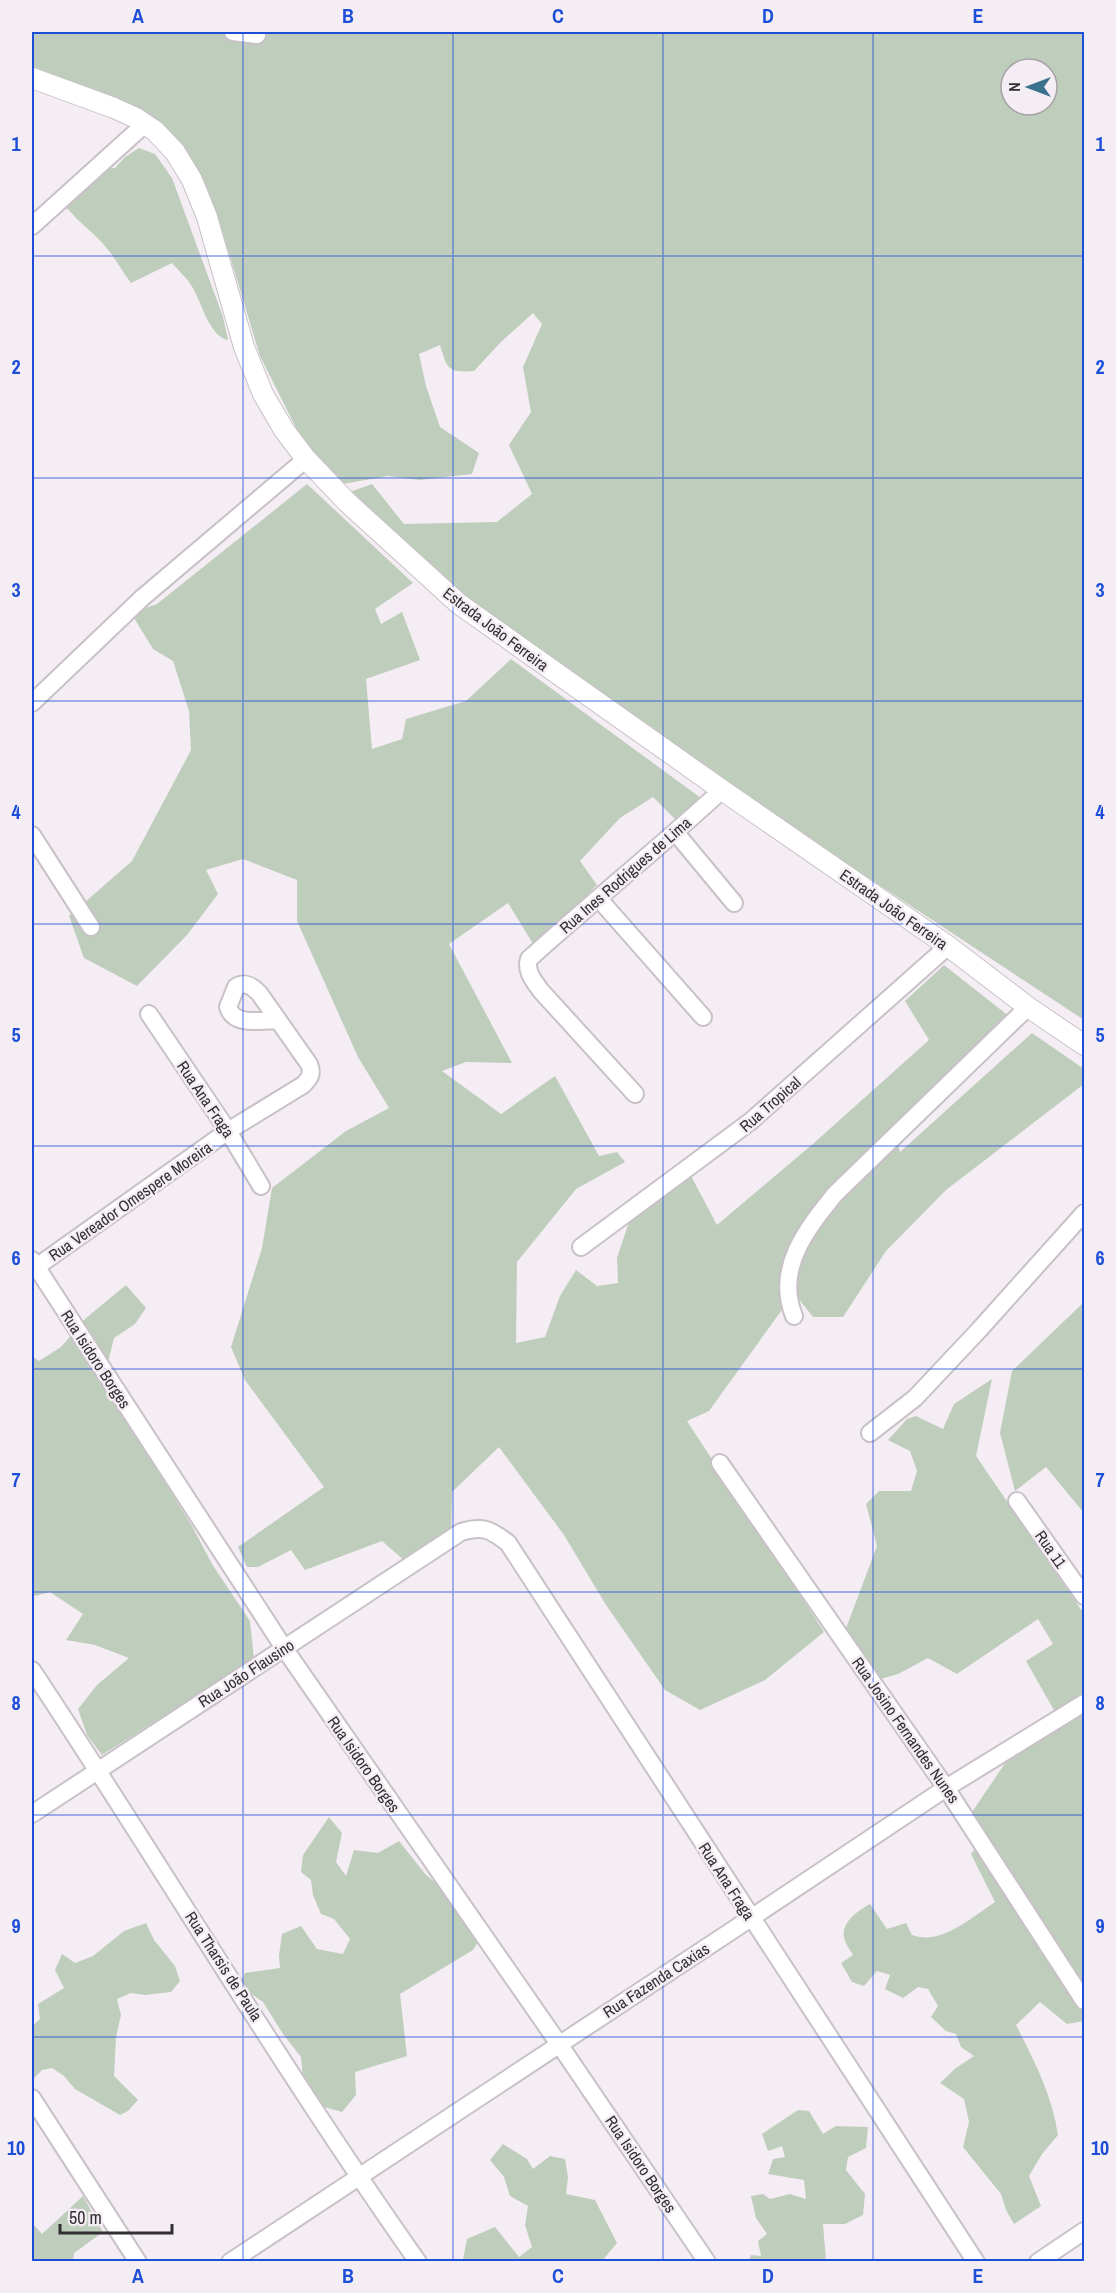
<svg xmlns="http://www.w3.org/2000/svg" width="1116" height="2293" viewBox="0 0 1116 2293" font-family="'Archivo Narrow',sans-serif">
  <rect width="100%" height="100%" fill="#f5edf4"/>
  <!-- green -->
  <g fill="#bfcdbc" fill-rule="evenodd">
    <path d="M32 32H1084V1020L726 784 458 591 350 492 372 484 404 524 497 522 532 494 509 445 531 412 523 367 542 324 533 313 501 342 474 371C448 373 447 369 440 345L419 354 426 386 440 427 479 453 472 474 419 480 388 476 343 484 314 457 296 428 260 356 229 253 203 186 181 143 157 122 32 70ZM1011 69H1047V105H1011Z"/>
    <path d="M139 148 155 154 172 178 223 317 228 340C208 336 201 299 191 285 186 277 178 270 172 263L131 283C123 273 117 261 109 251 100 239 89 230 78 220 73 215 70 210 64 207L107 168H115L125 157Z"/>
    <polygon points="307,484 413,583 375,609 381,624 402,612 420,660 366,679 372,749 402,739 406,719 466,701 511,659 705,801 678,822 653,797 620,818 580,861 597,885 535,947 508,903 449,944 512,1063 466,1062 442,1071 501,1114 555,1076 599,1156 617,1152 625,1162 576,1189 517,1262 516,1343 545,1337 560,1296 576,1270 597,1286 618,1283 617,1258 629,1222 691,1176 717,1225 814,1143 929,1040 905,1001 944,965 1010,1017 893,1129 900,1152 1032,1033 1084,1069 1084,1084 946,1190 886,1251 843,1317 813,1317 794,1293 709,1411 687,1421 824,1632 765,1680 700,1710 665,1690 606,1605 564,1535 499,1447 452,1492 451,1534 405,1561 382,1541 305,1570 291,1550 258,1567 247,1567 238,1547 324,1487 245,1380 231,1347 262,1248 272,1188 346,1131 389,1108 358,1057 297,921 297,880 243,859 206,870 218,894 187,935 137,986 84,958 69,916 132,861 191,750 189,711 173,661 153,649 131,613 157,604"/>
    <polygon points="126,1285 146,1308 135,1324 114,1338 103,1383 192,1526 212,1564 250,1621 254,1659 102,1755 87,1735 78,1709 97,1685 129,1658 95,1645 66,1640 83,1614 50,1592 35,1596 32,1591 32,1356 39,1361 61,1347 86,1318"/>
    <polygon points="1084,1302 1084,1513 1046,1467 1015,1491 1000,1433 1012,1371"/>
    <polygon points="992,1379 976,1456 1084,1614 1084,1695 1055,1712 1026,1661 1053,1644 1038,1619 957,1674 928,1658 898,1674 877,1680 845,1631 877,1546 866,1504 879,1491 911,1491 917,1471 910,1451 888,1440 907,1419 916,1416 943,1429 954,1404"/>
    <path d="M1084 1712V2021L1067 2024 1040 2002 1016 2025C1034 2060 1052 2095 1058 2135L1042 2154 1029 2176 1041 2206 1014 2224 1006 2210 1001 2194 963 2147 969 2122 964 2099 940 2083 956 2068 974 2056 961 2047 956 2034 946 2031 931 2017 938 2006 928 1989 918 1987 903 1998 885 1989 890 1975 877 1971 864 1986 852 1982 841 1963 853 1955C850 1950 845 1943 844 1937 841 1922 859 1910 870 1904L887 1929 906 1923 912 1935C941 1946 972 1917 995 1902L971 1854 985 1835 972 1812 1010 1756Z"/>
    <polygon points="329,1817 342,1833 336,1862 346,1876 354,1850 378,1853 399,1841 426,1875 445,1890 480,1939 473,1950 400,1994 407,2056 355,2072 356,2095 342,2112 324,2107 303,2079 301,2057 283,2034 263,2002 240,1986 245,1973 280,1968 279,1955 282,1934 301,1926 317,1949 343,1954 350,1939 334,1919 321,1914 313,1895 311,1880 301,1872 303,1855"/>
    <polygon points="146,1923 154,1940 175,1966 180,1981 171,1992 145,1995 131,1993 117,1999 121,2015 116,2037 114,2076 138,2100 128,2111 120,2115 75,2089 64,2076 52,2068 42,2070 34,2078 32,2076 32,2026 40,2019 38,2004 64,1988 55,1970 62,1954 75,1963 93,1956 124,1931"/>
    <polygon points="798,2110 809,2111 823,2134 836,2126 868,2127 866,2148 848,2157 846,2170 865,2194 863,2215 845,2224 823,2224 826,2261 749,2261 751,2255 761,2256 758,2241 767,2234 756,2218 751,2196 763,2194 770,2199 790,2194 806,2199 804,2180 768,2174 773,2159 785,2157 782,2146 768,2151 762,2134"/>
    <polygon points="503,2144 527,2159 533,2169 550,2156 565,2159 568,2177 566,2194 595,2200 617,2243 602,2261 464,2261 463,2259 467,2239 495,2227 519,2257 532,2247 525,2225 528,2206 510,2196 504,2177 490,2160"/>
    <polygon points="83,2196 103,2232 74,2253 73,2261 32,2261 32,2223 42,2234"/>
  </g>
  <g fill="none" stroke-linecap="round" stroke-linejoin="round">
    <defs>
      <g id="minor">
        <polyline points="233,32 257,35"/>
        <polyline points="32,226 146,123"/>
        <polyline points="32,703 142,598 306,459"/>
        <polyline points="676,833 734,903"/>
        <polyline points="32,835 91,927"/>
        <polyline points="599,899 703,1017"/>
        <polyline points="149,1014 228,1131 261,1186"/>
        <path d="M635 1094 541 991C534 981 525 971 529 959 592 902 659 848 722 790"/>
        <polyline points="581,1247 751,1121 948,946"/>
        <polyline points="32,1260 284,1648 559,2044 707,2262"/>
        <path d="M32 1270 228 1131 303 1085C310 1078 313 1074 309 1064L259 993C252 986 245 981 236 987L228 1007C234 1027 262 1020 278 1020"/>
        <path d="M794 1316C775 1269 806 1230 835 1194L1028 1007"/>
        <polyline points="870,1433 915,1398 979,1330 1084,1213"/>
        <polyline points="720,1463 946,1788 1084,2001"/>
        <polyline points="1017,1501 1084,1596"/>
        <path d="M32 1670C162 1866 282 2069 418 2262"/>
        <path d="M32 1814 461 1532C483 1525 491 1530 508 1543L976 2262"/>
        <polyline points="32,2098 138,2262"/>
        <polyline points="230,2262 751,1918 946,1788 1084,1703"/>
        <polyline points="1038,2262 1084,2231"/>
      </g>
      <polyline id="tertiary" points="32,78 114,108 136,118 155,131 175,152 192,180 207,217 244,347 263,394 284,430 306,459 347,502 459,604 722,790 948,946 1028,1007 1084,1045"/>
    </defs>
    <!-- minor casing -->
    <use href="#minor" stroke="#c8c1c7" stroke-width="20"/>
    <!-- tertiary casing -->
    <use href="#tertiary" stroke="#c8c1c7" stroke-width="22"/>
    <!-- minor -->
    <use href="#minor" stroke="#fff" stroke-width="16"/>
    <!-- tertiary -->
    <use href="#tertiary" stroke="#fff" stroke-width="20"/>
  </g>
  <!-- grid -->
  <path fill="none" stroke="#1d4ed8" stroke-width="1.5" stroke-opacity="0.55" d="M243 32V2262M453 32V2262M663 32V2262M873 32V2262M32 256H1084M32 478H1084M32 701H1084M32 924H1084M32 1146H1084M32 1369H1084M32 1592H1084M32 1815H1084M32 2037H1084"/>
  <g text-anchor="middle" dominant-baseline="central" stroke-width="5" stroke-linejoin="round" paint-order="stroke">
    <!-- street labels -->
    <g font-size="16" fill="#312f31" stroke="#f5edf4">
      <text transform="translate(496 629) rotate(37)">Estrada João Ferreira</text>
      <text transform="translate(625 875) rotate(-41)">Rua Ines Rodrigues de Lima</text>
      <text transform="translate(894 909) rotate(35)">Estrada João Ferreira</text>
      <text transform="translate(206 1099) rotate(56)">Rua Ana Fraga</text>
      <text transform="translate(770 1104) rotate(-41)">Rua Tropical</text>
      <text transform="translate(130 1201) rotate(-35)">Rua Vereador Omespere Moreira</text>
      <text transform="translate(96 1359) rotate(57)">Rua Isidoro Borges</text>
      <text transform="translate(1051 1549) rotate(55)">Rua 11</text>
      <text transform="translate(246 1673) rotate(-33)">Rua João Flausino</text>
      <text transform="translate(906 1730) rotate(55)">Rua Josino Fernandes Nunes</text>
      <text transform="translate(364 1764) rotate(55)">Rua Isidoro Borges</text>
      <text transform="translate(727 1881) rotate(57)">Rua Ana Fraga</text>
      <text transform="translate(224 1966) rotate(57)">Rua Tharsis de Paula</text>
      <text transform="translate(656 1980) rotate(-33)">Rua Fazenda Caxias</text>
      <text transform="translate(641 2164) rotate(56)">Rua Isidoro Borges</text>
    </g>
  </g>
  <!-- border -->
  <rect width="1116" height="2293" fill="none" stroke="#f5edf4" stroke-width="66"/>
  <!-- north arrow -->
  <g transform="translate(1029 87) rotate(270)"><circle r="28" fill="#f5edf4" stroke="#a7a1a6" stroke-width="1.5"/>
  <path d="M0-4.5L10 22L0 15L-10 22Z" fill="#3a728d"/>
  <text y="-9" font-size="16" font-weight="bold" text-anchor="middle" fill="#312f31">N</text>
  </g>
  <!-- scale -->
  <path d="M60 2224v9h112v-9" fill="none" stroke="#312f31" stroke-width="3"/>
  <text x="69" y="2224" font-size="18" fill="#312f31" stroke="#f5edf4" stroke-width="4.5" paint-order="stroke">50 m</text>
  <rect x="33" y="33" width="1050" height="2227" fill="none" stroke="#1d4ed8" stroke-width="2"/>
  <g font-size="20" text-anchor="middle" font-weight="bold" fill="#1d4ed8">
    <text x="138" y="23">A</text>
    <text x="348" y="23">B</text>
    <text x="558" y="23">C</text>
    <text x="768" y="23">D</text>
    <text x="978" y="23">E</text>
    <text x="16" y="151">1</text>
    <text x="1100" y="151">1</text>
    <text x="16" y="374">2</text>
    <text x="1100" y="374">2</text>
    <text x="16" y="597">3</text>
    <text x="1100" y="597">3</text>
    <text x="16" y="819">4</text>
    <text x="1100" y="819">4</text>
    <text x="16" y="1042">5</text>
    <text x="1100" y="1042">5</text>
    <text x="16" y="1265">6</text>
    <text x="1100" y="1265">6</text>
    <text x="16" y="1487">7</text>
    <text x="1100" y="1487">7</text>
    <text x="16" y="1710">8</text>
    <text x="1100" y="1710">8</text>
    <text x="16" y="1933">9</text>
    <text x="1100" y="1933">9</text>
    <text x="16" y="2155">10</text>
    <text x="1100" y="2155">10</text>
    <text x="138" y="2283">A</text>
    <text x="348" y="2283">B</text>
    <text x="558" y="2283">C</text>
    <text x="768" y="2283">D</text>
    <text x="978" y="2283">E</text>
  </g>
</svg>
